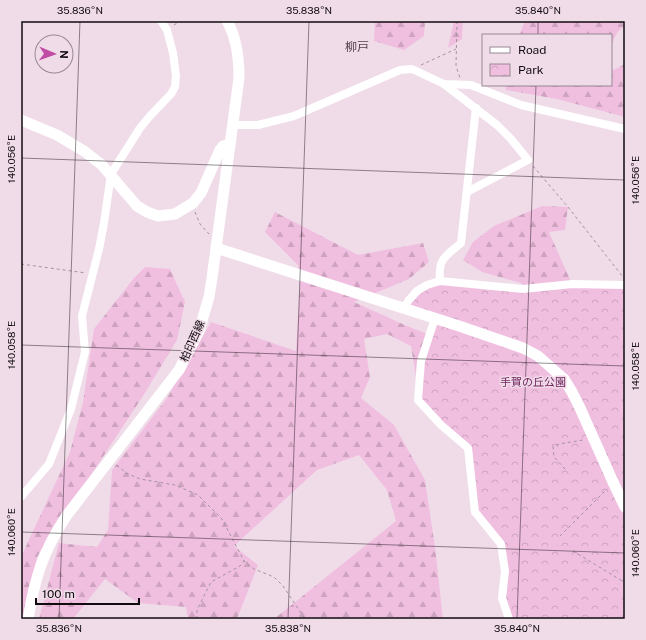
<svg xmlns="http://www.w3.org/2000/svg" width="646" height="640" viewBox="0 0 646 640" font-family="'Public Sans','Noto Sans JP',sans-serif">
  <defs>
    <pattern id="forest-firs" width="22" height="20" patternUnits="userSpaceOnUse"><rect width="22" height="20" fill="#f0bfe0"/><path d="M5 1l3.5 6h-7zM16 11l3.5 6h-7z" fill="#cda3bf"/></pattern>
    <pattern id="park-crowns" width="20" height="18" patternUnits="userSpaceOnUse"><rect width="20" height="18" fill="#f0bfe0"/><path d="M2 6a3 3 0 1 1 6 0M12 15a3 3 0 1 1 6 0" fill="none" stroke="#cda3bf"/></pattern>
  </defs>
  <rect width="100%" height="100%" fill="#f0dce9"/>
  <!-- forest -->
  <g fill="url(#forest-firs)">
    <polygon points="375,21 425,21 424,36 404,50 374,41"/>
    <polygon points="454,21 463,21 462,39 448,48"/>
    <polygon points="525,21 625,21 625,25 617,33 611,46 611,35 519,35"/>
    <polygon points="625,64 625,117 557,99 506,90 505,85 611,85 611,69 614,70"/>
    <polygon points="542,206 568,207 565,230 549,232 572,284 505,571 468,448 418,389 411,346 387,334 364,339 370,377 361,398 394,425 425,480 435,547 443,619 274,619 396,521 387,490 359,455 317,470 234,546 258,565 237,619 188,619 186,607 138,603 105,579 73,619 39,619 59,543 97,547 108,530 112,470 167,398 211,322 296,351 300,280 298,265 265,232 275,212 358,255 423,243 429,262 409,279 354,302 407,326 484,356 535,298 521,283 482,272 463,260 473,242 494,226"/>
    <polygon points="145,267 170,269 185,302 177,340 143,396 37,557 23,619 21,619 21,557 70,452 83,402 94,329 134,278"/>
  </g>
  <!-- park -->
  <polygon fill="url(#park-crowns)" points="432,283 523,289 625,286 625,619 509,619 502,598 501,544 475,512 468,448 418,400 418,389 434,318 405,308 409,300"/>
  <g fill="none" stroke-linecap="round" stroke-linejoin="round">
    <!-- path -->
    <g stroke="#a2939d" stroke-width="1" stroke-dasharray="3 3" stroke-linecap="butt">
      <polyline points="457,21 456,66 460,78"/>
      <polyline points="174,25 180,21"/>
      <polyline points="421,65 456,49"/>
      <polyline points="533,166 568,207 623,277"/>
      <polyline points="195,212 200,224 209,234"/>
      <polyline points="21,264 86,273"/>
      <polyline points="117,465 126,473 140,479 175,485 198,495 222,519 244,561 254,569 274,577 283,586 305,619"/>
      <polyline points="565,469 554,457 553,447 559,444 583,440"/>
      <polyline points="560,536 607,489"/>
      <polyline points="573,551 624,582 625,580"/>
      <polyline points="197,619 197,610 211,582 240,566 244,561"/>
    </g>
    <!-- street -->
    <g stroke="#fff" stroke-width="8">
      <polyline points="444,84 497,125 511,139 528,160 467,192"/>
      <polyline points="233,125 258,125 294,116 400,70 412,69 444,84 471,85 521,105 625,129"/>
      <path d="M440 281C438 258 445 257 461 243L476 108"/>
      <polyline points="404,308 409,300 417,291 427,285 440,281 523,289 572,284 625,285"/>
      <polyline points="435,318 421,361 418,400 441,425 468,448 475,512 501,544 505,571 502,598 509,619"/>
      <polyline points="21,497 49,464 71,409 85,352 82,316 99,249 104,223 111,174 140,128 150,116 171,94 175,87 176,76 173,53 167,30 161,21"/>
    </g>
    <!-- secondary -->
    <g stroke="#fff" stroke-width="11">
      <polyline points="21,120 57,135 84,151 102,165 137,206 147,212 158,216 175,214 193,203 201,193 220,150 223,146 230,144"/>
      <polyline points="216,248 459,326 523,348 538,356 564,379 572,392 580,408 613,482 625,507"/>
      <path d="M28 619C35 577 43 551 67 515L179 370 199 331 209 297 212 278 239 78C239 59 237 38 227 21"/>
    </g>
  </g>
  <!-- ticks -->
  <path fill="none" stroke="#110b0f" stroke-width="1" stroke-opacity="0.45" d="M538 35V21M21 158 625 180M21 345 625 366M21 532 625 553M59 619 80 21M288 619 309 21M517 619 536 85"/>
  <g text-anchor="middle" dominant-baseline="central" stroke-width="3" stroke-linejoin="round" paint-order="stroke">
    <!-- street labels -->
    <g font-size="11" fill="#110b0f" stroke="#f0dce9">
      <text transform="translate(192 341) rotate(-66)">柏印西線</text>
    </g>
    <!-- park labels -->
    <g font-size="11" fill="#6f255e" stroke="#f0dce9">
      <text x="533" y="382">手賀の丘公園</text>
    </g>
    <!-- neighbourhood labels -->
    <g font-size="12" fill="#53434e" stroke="#f0dce9">
      <text x="357" y="47">柳戸</text>
    </g>
  </g>
  <!-- border -->
  <rect width="646" height="640" fill="none" stroke="#f0dce9" stroke-width="44"/>
  <!-- legend -->
  <rect x="482" y="34" width="130" height="52" fill="#f0dce9" stroke="#978892"/>
  <rect x="490" y="47" width="20" height="6" fill="#ffffff" stroke="#978892"/>
  <text x="518" y="54" font-size="12" fill="#110b0f">Road</text>
  <rect x="490" y="64" width="20" height="12" fill="url(#park-crowns)" stroke="#978892"/>
  <text x="518" y="74" font-size="12" fill="#110b0f">Park</text>
  <!-- north arrow -->
  <g transform="translate(54 54) rotate(92)"><circle r="19" fill="#f0dce9" stroke="#978892"/>
  <path d="M0-3L7 15L0 10L-7 15Z" fill="#bf4ba4"/>
  <text y="-6" font-size="11" font-weight="bold" text-anchor="middle" fill="#110b0f">N</text>
  </g>
  <!-- scale -->
  <path d="M36 598v6h103v-6" fill="none" stroke="#110b0f" stroke-width="2"/>
  <text x="42" y="598" font-size="12" fill="#110b0f" stroke="#f0dce9" stroke-width="3" paint-order="stroke">100 m</text>
  <rect x="22" y="22" width="602" height="596" fill="none" stroke="#110b0f" stroke-width="1.5"/>
  <g font-size="10" text-anchor="middle" fill="#110b0f">
    <text x="80" y="14">35.836°N</text>
    <text x="309" y="14">35.838°N</text>
    <text x="538" y="14">35.840°N</text>
    <text transform="translate(11 159) rotate(-90)" y="4">140.056°E</text>
    <text transform="translate(635 180) rotate(-90)" y="4">140.056°E</text>
    <text transform="translate(11 345) rotate(-90)" y="4">140.058°E</text>
    <text transform="translate(635 366) rotate(-90)" y="4">140.058°E</text>
    <text transform="translate(11 532) rotate(-90)" y="4">140.060°E</text>
    <text transform="translate(635 553) rotate(-90)" y="4">140.060°E</text>
    <text x="59" y="632">35.836°N</text>
    <text x="288" y="632">35.838°N</text>
    <text x="517" y="632">35.840°N</text>
  </g>
</svg>
